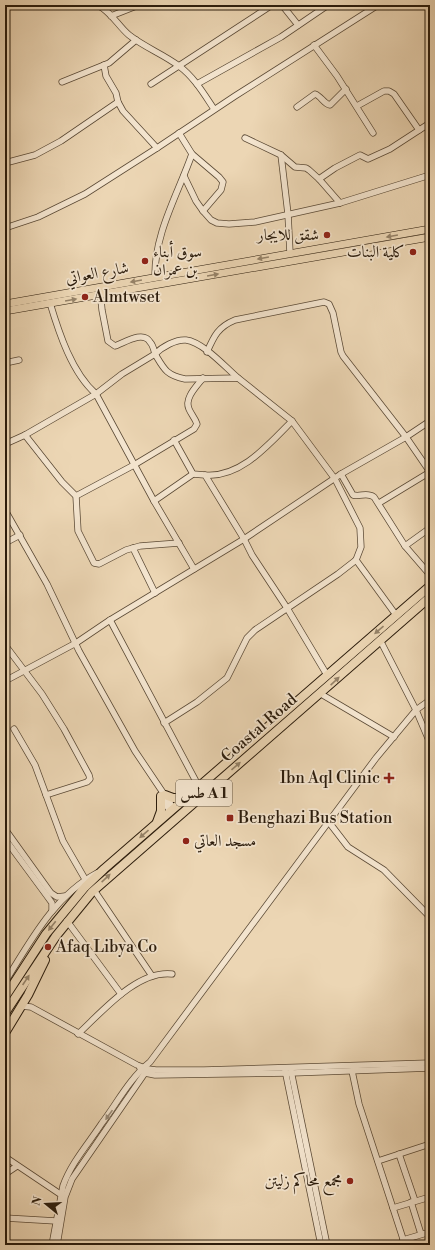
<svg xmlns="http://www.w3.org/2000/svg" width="435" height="1250" viewBox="0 0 435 1250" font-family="'Libre Bodoni',Amiri,serif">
  <rect width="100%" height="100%" fill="#ecd6b4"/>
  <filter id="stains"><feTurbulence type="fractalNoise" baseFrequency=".005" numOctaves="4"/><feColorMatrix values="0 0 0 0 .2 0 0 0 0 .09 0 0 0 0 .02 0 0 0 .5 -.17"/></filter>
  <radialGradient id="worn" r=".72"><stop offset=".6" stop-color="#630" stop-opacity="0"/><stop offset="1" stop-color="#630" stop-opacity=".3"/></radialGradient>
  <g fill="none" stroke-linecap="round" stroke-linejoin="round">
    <defs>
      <g id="minor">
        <path d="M97 5C111 11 118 26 129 35 144 47 163 54 179 66 194 77 204 94 214 109"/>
        <polyline points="282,5 298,25"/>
        <polyline points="111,16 139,5"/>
        <polyline points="314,45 337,76 373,133"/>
        <polyline points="104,65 106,76 116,93 118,102 123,111 157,148"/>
        <polyline points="62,82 109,63 136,40"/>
        <polyline points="151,84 272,5"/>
        <polyline points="197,84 281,37 328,5"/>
        <polyline points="357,106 384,91 389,91 394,94 419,130"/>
        <path d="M297 107 315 94C321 96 324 104 330 105L346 89"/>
        <polyline points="179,133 192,154 219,177 223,182 221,190 203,211 211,220 217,223 229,224 255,222 340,203 430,175"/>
        <polyline points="245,138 281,155 295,167 306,168 309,170 319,179 340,203"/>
        <polyline points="281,155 288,214 290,253"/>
        <polyline points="5,163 35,155 61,141 118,102"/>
        <polyline points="184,176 196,201 203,211"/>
        <polyline points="319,179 335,168 360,155 368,159 390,149 430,123"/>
        <polyline points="5,228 38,217 85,194 157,148 235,96 378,5"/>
        <path d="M155 277C154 234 178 194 192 154"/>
        <path d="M100 290 102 310 108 341 115 346C124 343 143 330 150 342 153 345 154 350 155 354 162 347 176 339 186 340 203 342 225 367 238 378"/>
        <path d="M50 303C59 333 72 373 96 394L154 501 194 569"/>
        <path d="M207 352C214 336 218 327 235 320L324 302 329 304 333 313 341 352 343 356 406 437 430 472"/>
        <polyline points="5,363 19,360"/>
        <polyline points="25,435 62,482 76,496 78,531 94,563 99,564 126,550 140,546 179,543"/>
        <polyline points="174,440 193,474 205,475 244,539 252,555 287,608 327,675"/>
        <path d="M5 444 25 435 96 394 122 374 155 354C164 369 166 375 185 379L238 378 292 421 335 479 360 528 361 547 356 560 338 574 255 630 247 638 227 678 197 702 164 723"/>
        <path d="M341 474 353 495C361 497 367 492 374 497L405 546 430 575"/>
        <path d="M205 475C241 478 269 444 292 421"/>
        <path d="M76 496 134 465 194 429 197 424C195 418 191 414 189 409 184 398 197 386 203 378"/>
        <polyline points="154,501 193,474"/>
        <polyline points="379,503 430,472"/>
        <polyline points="5,510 47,584 79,651 135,751 174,809"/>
        <polyline points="5,543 20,535"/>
        <polyline points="405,546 430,528"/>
        <polyline points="133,548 155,593"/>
        <polyline points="356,560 396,615"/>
        <polyline points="110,620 199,787"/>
        <polyline points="380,640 416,710 430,743"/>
        <polyline points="5,645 42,694 64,729 89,775 90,779 87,782 46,795"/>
        <polyline points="5,681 76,643 110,620 244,539 341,474 406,437 430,421"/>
        <polyline points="321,694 394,737"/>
        <polyline points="14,729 35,765 63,841 85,879"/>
        <polyline points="162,797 170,812"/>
        <polyline points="328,821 348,847 384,870 430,917"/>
        <polyline points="5,829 51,893 57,897 65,896"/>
        <polyline points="5,839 47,896 52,903 52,911"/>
        <polyline points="94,890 152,976"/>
        <polyline points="67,921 121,994"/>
        <path d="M5 982C30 942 54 896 97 873"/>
        <polyline points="21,1006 31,1007 137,1065 148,1069 156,1070 204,1070 430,1063"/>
        <path d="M78 1034C102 1012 137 970 172 974"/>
        <polyline points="140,1068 145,1073 155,1075 291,1073 430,1068"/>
        <polyline points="285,1070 321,1245"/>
        <polyline points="291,1071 327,1245"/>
        <polyline points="352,1071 359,1104 405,1245"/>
        <polyline points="399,1154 415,1201"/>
        <polyline points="5,1157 63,1196"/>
        <polyline points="378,1161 430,1144"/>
        <polyline points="5,1174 17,1166"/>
        <polyline points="411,1202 421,1234"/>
        <polyline points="393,1208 430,1197"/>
        <polyline points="5,1218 56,1221"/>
        <polyline points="403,1240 430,1232"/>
        <path d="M52 1245 63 1186C71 1163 89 1143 102 1123 117 1103 130 1078 150 1062L376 758 416 710 430 700"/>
        <polyline points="57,1245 65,1197 72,1179 147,1070"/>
      </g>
      <g id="major">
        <polyline points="5,304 430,229"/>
        <polyline points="5,311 430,237"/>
      </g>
      <g id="highway">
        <polyline points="165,795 173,798 186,798"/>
        <polyline points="157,822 161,811 161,796"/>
        <polyline points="5,997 46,934 85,887 104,869 430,586"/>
        <polyline points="5,1013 56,936 92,892 430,597"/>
        <polyline points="5,1033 28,995 45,960"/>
      </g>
    </defs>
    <!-- minor casing -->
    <use href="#minor" stroke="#5b4a36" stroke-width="7"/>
    <!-- major casing -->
    <use href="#major" stroke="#2b1c0c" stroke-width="8"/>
    <!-- highway casing -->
    <use href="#highway" stroke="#2b1c0c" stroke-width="10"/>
    <!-- minor -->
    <use href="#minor" stroke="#f3e4ce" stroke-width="5.5"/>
    <!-- major -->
    <use href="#major" stroke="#ecd6b4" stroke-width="7"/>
    <!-- highway -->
    <use href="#highway" stroke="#ecd6b4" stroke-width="8"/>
  </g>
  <!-- one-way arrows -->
  <defs><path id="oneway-solid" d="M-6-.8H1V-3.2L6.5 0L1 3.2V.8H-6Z"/></defs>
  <g fill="#958268">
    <use href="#oneway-solid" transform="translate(392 236) rotate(170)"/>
    <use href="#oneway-solid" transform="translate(263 258) rotate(170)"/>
    <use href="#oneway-solid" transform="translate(213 275) rotate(-10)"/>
    <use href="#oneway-solid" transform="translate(136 281) rotate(170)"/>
    <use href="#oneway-solid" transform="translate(71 300) rotate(-10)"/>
    <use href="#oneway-solid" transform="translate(379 630) rotate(139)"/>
    <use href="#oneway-solid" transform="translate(335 681) rotate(-43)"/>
    <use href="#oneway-solid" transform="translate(236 766) rotate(-41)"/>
    <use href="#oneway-solid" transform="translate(144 834) rotate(139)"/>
    <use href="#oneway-solid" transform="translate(106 878) rotate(-43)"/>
    <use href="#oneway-solid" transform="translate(52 926) rotate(128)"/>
    <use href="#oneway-solid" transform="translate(26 980) rotate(-56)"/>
  </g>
  <use fill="#998a77" href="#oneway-solid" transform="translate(109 1115) rotate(125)"/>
  <!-- markers -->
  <g fill="#8f2418" stroke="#f3e4ce" stroke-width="1.5">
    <circle cx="327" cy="235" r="4"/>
    <circle cx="413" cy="252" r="4"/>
    <circle cx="145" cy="261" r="4"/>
    <circle cx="85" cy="297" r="4"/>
    <path d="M387 772h4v4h4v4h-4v4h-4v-4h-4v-4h4z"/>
    <rect x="226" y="814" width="8" height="8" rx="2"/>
    <circle cx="186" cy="841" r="4"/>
    <circle cx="48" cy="947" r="4"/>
    <circle cx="350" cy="1181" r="4"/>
  </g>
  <g text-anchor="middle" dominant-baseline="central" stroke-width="3.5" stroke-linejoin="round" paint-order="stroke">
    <!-- shield labels -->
    <rect fill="#f3e4ce" stroke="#675846" stroke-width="1" x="176" y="780" width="56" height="26" rx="3"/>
    <g font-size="15" font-weight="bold" fill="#2b1c0c">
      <text x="204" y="793">طس A 1</text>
    </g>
    <!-- poi labels -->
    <g font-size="16" fill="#2b1c0c" stroke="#f3e4ce" text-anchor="start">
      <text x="319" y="235" text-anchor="end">شقق للايجار</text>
      <text x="153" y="252">سوق أبناء<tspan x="153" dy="18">بن عمران</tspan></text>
      <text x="405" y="252" text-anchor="end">كلية البنات</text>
      <text x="93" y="297">Almtwset</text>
      <text x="380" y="778" text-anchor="end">Ibn Aql Clinic</text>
      <text x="238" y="818">Benghazi Bus Station</text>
      <text x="194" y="841">مسجد العاتي</text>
      <text x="56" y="947">Afaq Libya Co</text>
      <text x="342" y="1181" text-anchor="end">مجمع محاكم زليتن</text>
    </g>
    <!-- street labels -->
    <g font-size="16" fill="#2b1c0c" stroke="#f3e4ce">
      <text transform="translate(97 273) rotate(-10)">شارع العواتي</text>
      <text transform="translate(259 728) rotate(-41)">Coastal Road</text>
    </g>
  </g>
  <!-- margin -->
  <rect width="435" height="1250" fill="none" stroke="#ecd6b4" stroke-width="20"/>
  <rect x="6" y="6" width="423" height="1238" fill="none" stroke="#2b1c0c" stroke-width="2"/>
  <rect x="10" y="10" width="415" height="1230" fill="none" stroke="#2b1c0c"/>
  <!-- north arrow -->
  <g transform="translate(46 1204) rotate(288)" stroke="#f3e4ce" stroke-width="3" paint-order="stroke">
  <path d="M0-3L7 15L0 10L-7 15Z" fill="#2b1c0c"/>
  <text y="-6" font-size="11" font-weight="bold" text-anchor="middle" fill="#2b1c0c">N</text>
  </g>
  <rect width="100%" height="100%" filter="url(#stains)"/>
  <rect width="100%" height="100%" fill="url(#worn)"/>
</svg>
